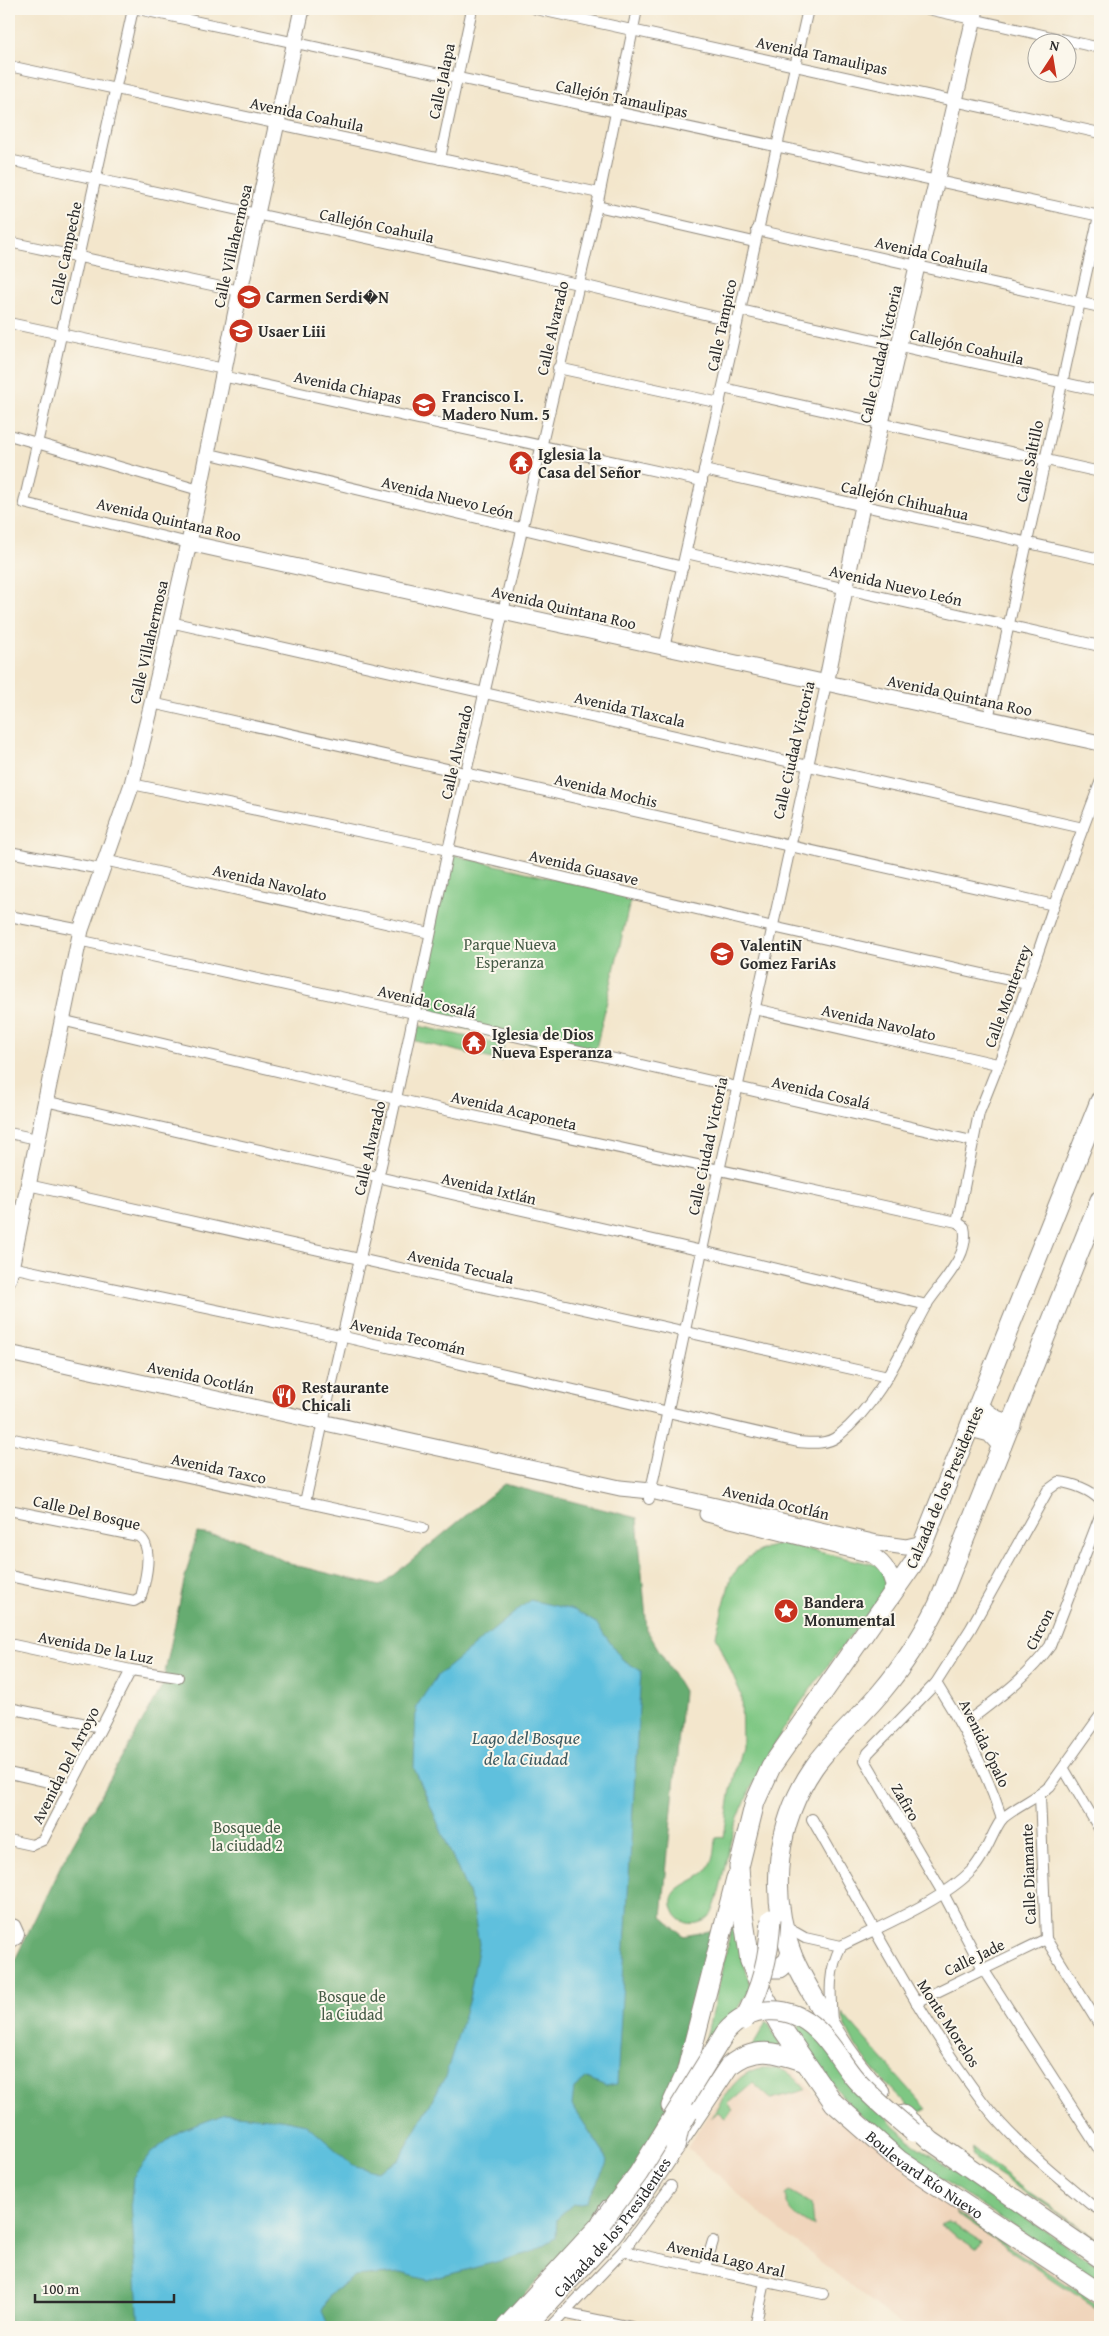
<svg xmlns="http://www.w3.org/2000/svg" width="1109" height="2336" viewBox="0 0 1109 2336" font-family="'Gentium Book Plus',serif">
  <rect width="100%" height="100%" fill="#fbf7ec"/>
  <filter id="ink" filterUnits="userSpaceOnUse"><feTurbulence type="fractalNoise" baseFrequency=".02" numOctaves="2"/><feDisplacementMap in="SourceGraphic" scale="10" xChannelSelector="R" yChannelSelector="G"/><feConvolveMatrix kernelMatrix="1 2 1 2 8 2 1 2 1" color-interpolation-filters="sRGB"/></filter>
  <filter id="wash" filterUnits="userSpaceOnUse"><feTurbulence type="fractalNoise" baseFrequency=".0096" numOctaves="4" result="noise"/><feDisplacementMap in="SourceGraphic" scale="20" xChannelSelector="R" yChannelSelector="G"/><feGaussianBlur stdDeviation="1.12" result="paint"/><feColorMatrix in="noise" values="0 0 0 0 0 0 0 0 0 0 0 0 0 0 0 0 0 1.4 0 .05"/><feComposite in="paint" operator="in"/></filter>
  <g filter="url(#wash)">
    <rect width="100%" height="100%" fill="#f3e6cc"/>
    <!-- built -->
    <polygon fill="#f0d5bc" points="754,2064 793,2070 820,2100 1100,2295 1100,2327 905,2327 855,2289 764,2217 687,2148 728,2084"/>
    <!-- green -->
    <g fill="#7ec783" stroke="#547957">
      <polygon points="449,854 631,897 594,1057 413,1017"/>
      <polygon points="419,1026 504,1045 501,1061 415,1041"/>
      <path d="M783 1544 877 1565 887 1577V1589C827 1667 770 1733 735 1826 727 1846 720 1905 709 1917 697 1928 678 1925 673 1909 665 1886 696 1883 707 1870 715 1860 715 1851 716 1838L724 1837 730 1794 742 1747 741 1694 716 1636 717 1631 731 1577 747 1558 765 1548Z"/>
      <polygon points="733,1922 751,1989 699,2068"/>
      <polygon points="802,2009 806,2010 894,2126 918,2147 1100,2267 1100,2282 901,2153 848,2103 817,2065 804,2045 795,2016"/>
      <path d="M842 2013 927 2109 916 2114C889 2085 851 2054 842 2013Z"/>
      <polygon points="767,2021 785,2053 747,2055"/>
      <path d="M760 2068C784 2067 791 2072 806 2090L771 2099 753 2083 728 2104 733 2110 725 2118 718 2112 711 2118C724 2098 736 2073 760 2068Z"/>
      <polygon points="973,2148 1011,2180 1100,2241 978,2162 972,2154"/>
      <path d="M789 2191 811 2204 813 2227C799 2218 787 2213 785 2194Z"/>
      <polygon points="955,2211 1100,2306 1100,2311 958,2215"/>
      <polygon points="947,2222 954,2224 981,2241 976,2249 940,2225"/>
    </g>
    <!-- forest -->
    <polygon fill="#66ac71" stroke="#486c4e" points="504,1484 637,1518 647,1630 683,1691 662,1917 684,1936 714,1930 677,2087 633,2175 496,2327 9,2327 9,1972 61,1865 162,1687 184,1581 197,1533 239,1539 290,1564 380,1586"/>
    <!-- water -->
    <polygon fill="#5fc0dd" stroke="#457684" points="530,1600 574,1610 596,1623 622,1659 641,1671 617,2084 606,2086 587,2078 574,2089 572,2105 608,2160 587,2202 573,2204 557,2218 556,2238 530,2253 428,2280 401,2273 354,2277 330,2294 322,2311 329,2327 139,2327 131,2201 133,2177 151,2153 180,2131 225,2114 281,2119 306,2124 353,2165 378,2172 399,2160 445,2077 469,1999 479,1944 472,1902 414,1768 416,1707 436,1677"/>
  </g>
  <g filter="url(#ink)">
    <g fill="none" stroke-linecap="round" stroke-linejoin="round">
      <defs>
        <g id="street">
          <polyline points="133,9 24,503 189,543"/>
          <polyline points="138,9 1100,216"/>
          <polyline points="536,9 1100,133"/>
          <polyline points="928,9 1100,48"/>
          <polyline points="9,66 599,193"/>
          <polyline points="440,159 472,9"/>
          <polyline points="9,160 578,284 737,322"/>
          <polyline points="597,206 754,242"/>
          <polyline points="757,230 1100,307"/>
          <polyline points="9,242 240,291"/>
          <polyline points="740,310 1100,391"/>
          <polyline points="9,323 224,369"/>
          <polyline points="558,368 720,403"/>
          <polyline points="222,376 702,481"/>
          <polyline points="723,388 1100,472"/>
          <polyline points="9,435 199,490"/>
          <polyline points="206,453 683,567"/>
          <polyline points="704,470 1100,559"/>
          <polyline points="686,553 1100,646"/>
          <polyline points="170,622 1083,828"/>
          <polyline points="664,648 808,9"/>
          <polyline points="152,703 1054,905"/>
          <polyline points="988,719 1100,211"/>
          <polyline points="132,784 448,850 773,927 1027,984"/>
          <polyline points="9,852 101,869"/>
          <polyline points="104,860 430,933"/>
          <polyline points="9,916 81,930"/>
          <polyline points="78,940 414,1013 972,1141"/>
          <polyline points="755,1009 997,1064"/>
          <polyline points="45,1101 702,1251 927,1305"/>
          <polyline points="9,1133 37,1139"/>
          <polyline points="28,1185 888,1377"/>
          <polyline points="957,1222 979,1113 1010,1035 1054,905 1100,783"/>
          <path d="M11 1267 340 1336 798 1442C811 1443 827 1445 838 1436 879 1404 901 1351 925 1307 939 1284 971 1257 964 1227L957 1222 396 1099 61 1020"/>
          <polyline points="9,1438 423,1528"/>
          <polyline points="649,1499 719,1171 826,684"/>
          <path d="M1100 1500C1091 1490 1072 1483 1059 1482L1048 1490 971 1628 936 1683 868 1753 865 1760 943 1893 983 1969 1100 2151"/>
          <polyline points="305,1502 396,1099 448,850 597,206 637,9"/>
          <path d="M9 1510 138 1536C155 1545 145 1582 141 1597L134 1601 9 1576"/>
          <polyline points="9,1644 131,1670 178,1677"/>
          <path d="M936 1683C964 1727 986 1770 1002 1819"/>
          <polyline points="9,1708 101,1727"/>
          <path d="M963 1725C994 1701 1027 1678 1050 1646L1100 1516"/>
          <polyline points="1064,1769 1100,1830"/>
          <polyline points="9,1773 70,1787"/>
          <polyline points="1040,1796 1046,1939 1100,2026"/>
          <path d="M812 1819C867 1914 917 2014 983 2102 1012 2141 1053 2172 1090 2204L1100 2210"/>
          <polyline points="9,1840 32,1845 43,1840 131,1670"/>
          <polyline points="9,1923 15,1925 19,1934 17,1939 9,1944"/>
          <path d="M784 1926 805 1938 841 1946C879 1927 944 1900 972 1870 986 1856 994 1827 1003 1818 1017 1806 1036 1799 1050 1786L1100 1716"/>
          <polyline points="916,2002 1046,1939"/>
          <path d="M832 2021C830 1994 828 1970 841 1946"/>
          <polyline points="623,2251 823,2294"/>
          <polyline points="705,2268 713,2241"/>
          <polyline points="563,2313 631,2327"/>
          <polyline points="551,2327 623,2251 671,2186"/>
          <polyline points="755,2327 765,2282"/>
        </g>
        <g id="secondary">
          <polyline points="189,543 1100,743"/>
          <polyline points="826,684 862,506 976,9"/>
          <polyline points="9,1278 81,930 132,784 152,703 189,543 240,291 302,9"/>
          <polyline points="9,1353 620,1488 651,1491 877,1543 906,1547 923,1543"/>
          <path d="M707 1514 872 1555C887 1564 892 1576 894 1592"/>
        </g>
        <g id="highway">
          <path id="s1" d="M1100 1101 923 1543 913 1564 771 1767 755 1802 739 1867 742 1908 750 1961 763 1994 779 2024 834 2103 899 2160 1100 2293"/>
          <polyline points="979,1408 996,1420 1011,1425"/>
          <polyline points="971,1427 990,1432 1002,1445"/>
          <polyline points="750,1961 762,1968 780,1968 788,1961 791,1952"/>
          <path d="M880 2092C855 2067 836 2037 819 2006 809 1988 798 1971 791 1952 768 1891 777 1821 814 1767 834 1739 861 1717 882 1691 904 1665 922 1636 938 1605L1100 1200"/>
          <polyline points="671,2106 686,2073 736,1878"/>
          <polyline points="903,2115 931,2141 1100,2258"/>
          <polyline points="506,2327 599,2226 609,2209"/>
          <path id="s2" d="M526 2327 613 2233 641 2197 729 2066C756 2045 775 2052 805 2062"/>
        </g>
      </defs>
      <!-- street casing -->
      <use href="#street" stroke="#8f887c" stroke-width="12"/>
      <!-- secondary casing -->
      <use href="#secondary" stroke="#8f887c" stroke-width="17"/>
      <!-- highway casing -->
      <use href="#highway" stroke="#8f887c" stroke-width="21"/>
      <!-- street -->
      <use href="#street" stroke="#fff" stroke-width="10"/>
      <!-- secondary -->
      <use href="#secondary" stroke="#fff" stroke-width="15"/>
      <!-- highway -->
      <use href="#highway" stroke="#fff" stroke-width="19"/>
      <defs>
        <g id="highway-bridge">
          <path d="M743 2021C762 1988 769 1956 771 1919"/>
          <polyline points="675,2147 679,2129 688,2113"/>
          <path d="M602 2222 638 2174 725 2033C749 2005 789 2003 816 2029 832 2043 842 2064 856 2080 873 2099 893 2115 913 2132"/>
        </g>
      </defs>
      <!-- highway-bridge casing -->
      <use href="#highway-bridge" stroke="#8f887c" stroke-width="21" stroke-linecap="butt"/>
      <!-- highway-bridge -->
      <use href="#highway-bridge" stroke="#fff" stroke-width="19"/>
    </g>
  </g>
  <!-- icons -->
  <defs>
    <symbol id="school-disc" viewBox="-11 -11 22 22"><circle r="9.5" fill="#c8321e" stroke="#fbf7ec"/><path d="M0-5L7-2L0 1L-7-2ZM-4 1L0 2.5L4 1V4Q0 6-4 4Z" fill="#fff"/></symbol>
    <symbol id="temple-disc" viewBox="-11 -11 22 22"><circle r="9.5" fill="#c8321e" stroke="#fbf7ec"/><path d="M0-6L5-2H3V0L6.5 2.5H4V6H1.5V3h-3V6H-4V2.5H-6.5L-3 0V-2H-5Z" fill="#fff"/></symbol>
    <symbol id="restaurant-disc" viewBox="-11 -11 22 22"><circle r="9.5" fill="#c8321e" stroke="#fbf7ec"/><path d="M-5-6h1v4h1v-4h1v4h1v-4h1v5L-1.5 .5V6h-2V.5L-5-1ZM5-6V6H3V1.5H1.5Q1.5-4 5-6Z" fill="#fff"/></symbol>
    <symbol id="sight-disc" viewBox="-11 -11 22 22"><circle r="9.5" fill="#c8321e" stroke="#fbf7ec"/><path d="M0-6L1.8-2.2L6-1.7L2.9 1.2L3.7 5.4L0 3.3L-3.7 5.4L-2.9 1.2L-6-1.7L-1.8-2.2Z" fill="#fff"/></symbol>
  </defs>
  <g fill-rule="evenodd">
    <use href="#school-disc" x="235" y="283" width="28" height="28"/>
    <use href="#school-disc" x="227" y="317" width="28" height="28"/>
    <use href="#school-disc" x="410" y="391" width="28" height="28"/>
    <use href="#temple-disc" x="507" y="449" width="28" height="28"/>
    <use href="#school-disc" x="708" y="940" width="28" height="28"/>
    <use href="#temple-disc" x="460" y="1029" width="28" height="28"/>
    <use href="#restaurant-disc" x="270" y="1382" width="28" height="28"/>
    <use href="#sight-disc" x="772" y="1597" width="28" height="28"/>
  </g>
  <g text-anchor="middle" dominant-baseline="central" stroke-width="4" stroke-linejoin="round" paint-order="stroke">
    <!-- street labels -->
    <g font-size="16" fill="#2b2b2b" stroke="#fbf7ec">
      <text transform="translate(822 55) rotate(12)">Avenida Tamaulipas</text>
      <text transform="translate(441 81) rotate(-78)">Calle Jalapa</text>
      <text transform="translate(622 98) rotate(12)">Callejón Tamaulipas</text>
      <text transform="translate(307 114) rotate(12)">Avenida Coahuila</text>
      <text transform="translate(377 225) rotate(12)">Callejón Coahuila</text>
      <text transform="translate(232 246) rotate(-77)">Calle Villahermosa</text>
      <text transform="translate(65 253) rotate(-78)">Calle Campeche</text>
      <text transform="translate(932 254) rotate(13)">Avenida Coahuila</text>
      <text transform="translate(721 325) rotate(-78)">Calle Tampico</text>
      <text transform="translate(552 328) rotate(-77)">Calle Alvarado</text>
      <text transform="translate(967 346) rotate(13)">Callejón Coahuila</text>
      <text transform="translate(880 354) rotate(-77)">Calle Ciudad Victoria</text>
      <text transform="translate(348 387) rotate(12)">Avenida Chiapas</text>
      <text transform="translate(1029 461) rotate(-78)">Calle Saltillo</text>
      <text transform="translate(448 497) rotate(14)">Avenida Nuevo León</text>
      <text transform="translate(905 500) rotate(13)">Callejón Chihuahua</text>
      <text transform="translate(169 519) rotate(13)">Avenida Quintana Roo</text>
      <text transform="translate(896 585) rotate(13)">Avenida Nuevo León</text>
      <text transform="translate(564 607) rotate(13)">Avenida Quintana Roo</text>
      <text transform="translate(148 642) rotate(-77)">Calle Villahermosa</text>
      <text transform="translate(960 695) rotate(12)">Avenida Quintana Roo</text>
      <text transform="translate(630 709) rotate(13)">Avenida Tlaxcala</text>
      <text transform="translate(793 750) rotate(-77)">Calle Ciudad Victoria</text>
      <text transform="translate(456 752) rotate(-77)">Calle Alvarado</text>
      <text transform="translate(606 790) rotate(13)">Avenida Mochis</text>
      <text transform="translate(584 867) rotate(13)">Avenida Guasave</text>
      <text transform="translate(270 882) rotate(13)">Avenida Navolato</text>
      <text transform="translate(1007 996) rotate(-70)">Calle Monterrey</text>
      <text transform="translate(427 1001) rotate(13)">Avenida Cosalá</text>
      <text transform="translate(879 1022) rotate(13)">Avenida Navolato</text>
      <text transform="translate(821 1092) rotate(13)">Avenida Cosalá</text>
      <text transform="translate(514 1110) rotate(13)">Avenida Acaponeta</text>
      <text transform="translate(707 1146) rotate(-78)">Calle Ciudad Victoria</text>
      <text transform="translate(369 1148) rotate(-77)">Calle Alvarado</text>
      <text transform="translate(489 1188) rotate(13)">Avenida Ixtlán</text>
      <text transform="translate(461 1266) rotate(13)">Avenida Tecuala</text>
      <text transform="translate(408 1336) rotate(13)">Avenida Tecomán</text>
      <text transform="translate(201 1377) rotate(12)">Avenida Ocotlán</text>
      <text transform="translate(219 1468) rotate(12)">Avenida Taxco</text>
      <text transform="translate(944 1487) rotate(-67)">Calzada de los Presidentes</text>
      <text transform="translate(776 1502) rotate(13)">Avenida Ocotlán</text>
      <text transform="translate(87 1512) rotate(13)">Calle Del Bosque</text>
      <text transform="translate(1039 1629) rotate(-63)">Circon</text>
      <text transform="translate(96 1647) rotate(11)">Avenida De la Luz</text>
      <text transform="translate(985 1743) rotate(64)">Avenida Ópalo</text>
      <text transform="translate(65 1765) rotate(-63)">Avenida Del Arroyo</text>
      <text transform="translate(906 1802) rotate(60)">Zafiro</text>
      <text transform="translate(1028 1874) rotate(-92)">Calle Diamante</text>
      <text transform="translate(974 1957) rotate(-26)">Calle Jade</text>
      <text transform="translate(949 2023) rotate(57)">Monte Morelos</text>
      <text stroke="none"><textPath href="#s1" startOffset="1229">Boulevard Río Nuevo</textPath></text>
      <text stroke="none"><textPath href="#s2" startOffset="132">Calzada de los Presidentes</textPath></text>
      <text transform="translate(726 2258) rotate(13)">Avenida Lago Aral</text>
    </g>
    <!-- poi labels -->
    <g font-size="16" font-weight="bold" fill="#2b2b2b" stroke="#fbf7ec" text-anchor="start">
      <text x="266" y="297">Carmen Serdi�N</text>
      <text x="258" y="331">Usaer Liii</text>
      <text x="442" y="396">Francisco I.<tspan x="442" dy="18">Madero Num. 5</tspan></text>
      <text x="538" y="454">Iglesia la<tspan x="538" dy="18">Casa del Señor</tspan></text>
      <text x="740" y="945">ValentiN<tspan x="740" dy="18">Gomez FariAs</tspan></text>
      <text x="492" y="1034">Iglesia de Dios<tspan x="492" dy="18">Nueva Esperanza</tspan></text>
      <text x="302" y="1387">Restaurante<tspan x="302" dy="18">Chicali</tspan></text>
      <text x="804" y="1602">Bandera<tspan x="804" dy="18">Monumental</tspan></text>
    </g>
    <!-- park labels -->
    <g font-size="16" fill="#445a45" stroke="#fbf7ec">
      <text x="510" y="944">Parque Nueva<tspan x="510" dy="18">Esperanza</tspan></text>
      <text x="247" y="1827">Bosque de<tspan x="247" dy="18">la ciudad 2</tspan></text>
      <text x="352" y="1996">Bosque de<tspan x="352" dy="18">la Ciudad</tspan></text>
    </g>
    <!-- water labels -->
    <g font-size="18" font-style="italic" fill="#3b5860" stroke="#fbf7ec">
      <text x="526" y="1737">Lago del Bosque<tspan x="526" dy="21">de la Ciudad</tspan></text>
    </g>
  </g>
  <!-- margin -->
  <rect width="1109" height="2336" fill="none" stroke="#fbf7ec" stroke-width="30"/>
  <!-- north arrow -->
  <g transform="translate(1052 58) rotate(12)"><circle r="24" fill="#fbf7ec" stroke="#a8a59f"/>
  <path d="M0-4L9 19L0 12L-9 19Z" fill="#c8321e"/>
  <text y="-8" font-size="14" font-weight="bold" text-anchor="middle" fill="#2b2b2b">N</text>
  </g>
  <!-- scale -->
  <path d="M35 2294v8h139v-8" fill="none" stroke="#2b2b2b" stroke-width="2.5"/>
  <text x="42" y="2294" font-size="15" fill="#2b2b2b" stroke="#fbf7ec" stroke-width="4" paint-order="stroke">100 m</text>
</svg>
